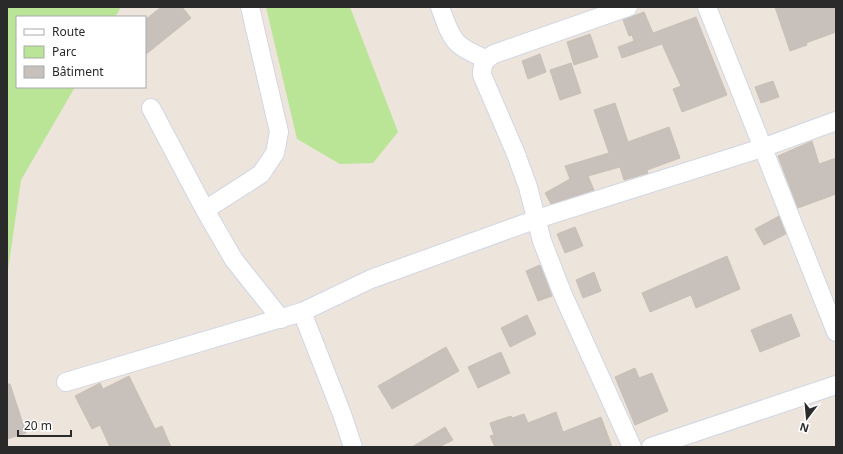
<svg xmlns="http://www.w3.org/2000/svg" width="843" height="454" viewBox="0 0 843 454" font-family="'Noto Sans',sans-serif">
  <rect width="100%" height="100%" fill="#ede4dc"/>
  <!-- green -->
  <g fill="#bae596">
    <polygon points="7,7 121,7 115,17 17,17 17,87 75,87 21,180 7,277"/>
    <polygon points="266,7 350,7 398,132 373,163 340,164 297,139"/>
  </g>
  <!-- building -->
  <g fill="#c8c1bb" stroke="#c8bfb5">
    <polygon points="161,7 182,7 191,18 145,55 145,20"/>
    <polygon points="775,7 836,7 836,32 806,43 807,45 790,51"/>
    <polygon points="644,12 653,33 696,17 727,95 682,112 673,89 681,86 662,44 622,58 618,47 634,41 632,35 629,36 623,20"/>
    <polygon points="590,34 598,57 574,65 567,42"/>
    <polygon points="540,54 546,72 528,79 522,61"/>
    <polygon points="571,63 581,93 560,100 550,70"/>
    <polygon points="773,81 779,97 761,103 755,87"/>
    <polygon points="615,103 628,142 669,127 680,158 647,170 648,173 624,180 620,167 588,176 594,190 551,204 545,193 570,179 565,166 609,153 594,110"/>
    <polygon points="812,141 819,164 836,158 836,194 798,208 778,156"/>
    <polygon points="779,216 786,234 764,245 755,229"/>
    <polygon points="575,227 583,246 565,253 557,234"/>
    <polygon points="727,256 740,289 696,308 691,295 650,312 642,293"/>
    <polygon points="540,265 552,296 538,301 526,271"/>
    <polygon points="594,272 601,291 583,298 576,280"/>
    <polygon points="791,314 800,336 760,352 751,330"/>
    <polygon points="527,315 536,334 510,347 501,328"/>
    <polygon points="446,347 459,371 392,409 378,386"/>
    <polygon points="501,352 510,373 478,388 468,367"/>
    <polygon points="635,368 639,378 652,373 668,411 635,425 615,377"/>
    <polygon points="129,376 155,429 162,426 171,447 110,447 100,425 92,429 75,396 100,383 103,389"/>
    <polygon points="7,384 10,384 26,433 7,439"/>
    <polygon points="556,412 563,432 601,417 612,447 495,447 490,436 494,435 490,423 511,416 512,418 524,414 528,423"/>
    <polygon points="445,427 453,440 439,447 412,447"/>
  </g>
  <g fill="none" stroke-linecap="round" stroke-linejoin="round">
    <defs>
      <g id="minor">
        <path d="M440 7C452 40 452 45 486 59"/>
        <path d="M628 7 494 54C484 60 482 64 482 75L516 154 528 187 542 241 563 295 632 447"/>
        <polyline points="707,7 836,332"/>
        <polyline points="151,108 205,210 234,260 281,319"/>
        <polyline points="205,210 261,174 275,153 279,132 250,7"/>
        <polyline points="302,312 342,414 353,447"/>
        <polyline points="66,382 302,312 371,279 537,219 762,148 836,121"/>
        <polyline points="651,447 836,385"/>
      </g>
    </defs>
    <!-- minor casing -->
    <use href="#minor" stroke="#d1d6e4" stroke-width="20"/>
    <!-- minor -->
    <use href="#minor" stroke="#fff" stroke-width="18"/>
  </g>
  <!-- border -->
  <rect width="843" height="454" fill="none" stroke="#2a2a2a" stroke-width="16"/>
  <!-- legend -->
  <rect x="16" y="16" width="130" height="72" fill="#ffffff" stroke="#aaaaaa"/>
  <rect x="24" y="29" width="20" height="6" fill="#ffffff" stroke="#aaaaaa"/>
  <text x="52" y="36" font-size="12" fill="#2a2a2a">Route</text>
  <rect x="24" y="46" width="20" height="12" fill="#bae596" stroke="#aaaaaa"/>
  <text x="52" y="56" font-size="12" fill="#2a2a2a">Parc</text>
  <rect x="24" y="66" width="20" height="12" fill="#c8c1bb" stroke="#aaaaaa"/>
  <text x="52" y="76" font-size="12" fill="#2a2a2a">Bâtiment</text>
  <!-- north arrow -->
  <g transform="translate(807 418) rotate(196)" stroke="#ffffff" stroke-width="3" paint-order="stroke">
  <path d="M0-3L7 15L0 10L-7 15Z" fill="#2a2a2a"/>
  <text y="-6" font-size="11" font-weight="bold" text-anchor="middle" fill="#2a2a2a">N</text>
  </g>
  <!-- scale -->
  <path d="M18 430v6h53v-6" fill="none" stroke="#2a2a2a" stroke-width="2"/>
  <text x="24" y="430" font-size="12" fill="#2a2a2a" stroke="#ffffff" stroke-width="3" paint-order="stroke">20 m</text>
</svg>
